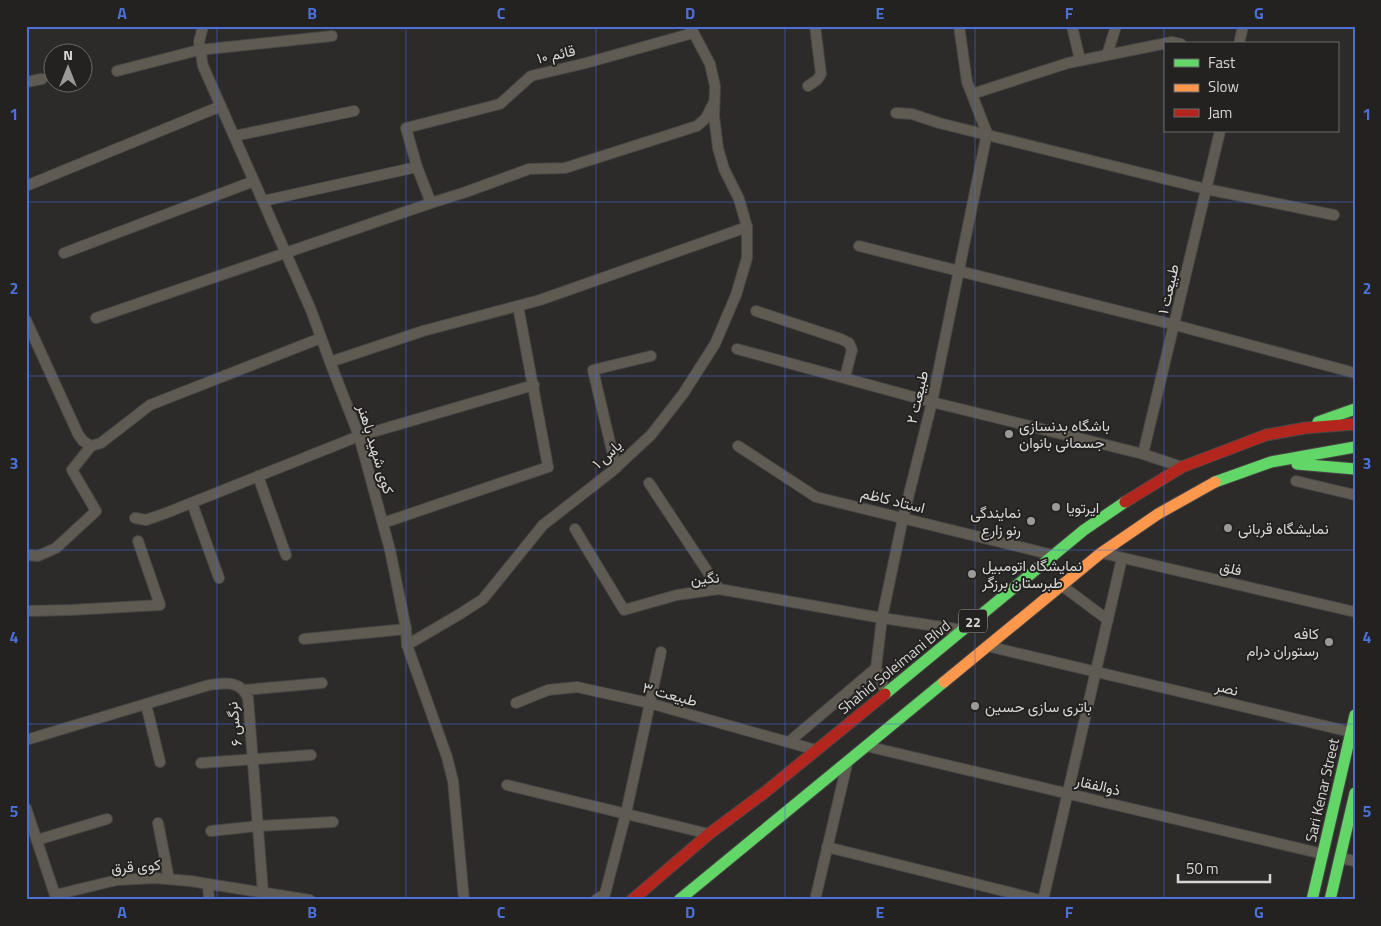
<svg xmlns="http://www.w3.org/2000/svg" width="1381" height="926" viewBox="0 0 1381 926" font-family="'Titillium Web',Vazirmatn,sans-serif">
  <rect width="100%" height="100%" fill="#2c2b2a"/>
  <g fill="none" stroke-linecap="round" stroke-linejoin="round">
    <defs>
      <g id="street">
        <polyline points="203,26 199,42 203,66 311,310 330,362 359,436 390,550 406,629 407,645 447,757 453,781 464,900"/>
        <polyline points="959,26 967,82 987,133"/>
        <polyline points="1072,26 1080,60"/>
        <polyline points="693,33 586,63 531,76 500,104 406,128 417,167 431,203 466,192 529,169 565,168 697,126 706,118 713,104"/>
        <polyline points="1239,44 1243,26"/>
        <polyline points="1107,55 1116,26"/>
        <polyline points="117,71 199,50 332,36"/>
        <polyline points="26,82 42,79"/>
        <polyline points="808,86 817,80 821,74 815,26"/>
        <polyline points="972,94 1068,63 1172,42 1181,44"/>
        <polyline points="896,113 912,114 939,123 1206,189 1334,215"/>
        <polyline points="234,136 354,111"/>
        <polyline points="26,186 221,106"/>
        <polyline points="263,201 417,167"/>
        <polyline points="859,246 1175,325 1355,373"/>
        <polyline points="64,253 254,181"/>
        <polyline points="756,311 841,339 849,343 852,350 845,377"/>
        <polyline points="96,318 431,203"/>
        <polyline points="26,320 78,434 83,441 91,446 101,443 150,405 321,338"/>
        <polyline points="737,349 932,402 1143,454 1182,467"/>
        <polyline points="330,362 423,331 540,300 747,227"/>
        <polyline points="738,446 816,497 1053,555"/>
        <polyline points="1143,454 1220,131"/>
        <polyline points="616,468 593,370 651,356"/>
        <polyline points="258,476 286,555"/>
        <polyline points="1296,481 1355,495"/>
        <polyline points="649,483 719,589"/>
        <polyline points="192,503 219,578"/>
        <polyline points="135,518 146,520 166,513 359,436 534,385"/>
        <polyline points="383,523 548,467 518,306"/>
        <polyline points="575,529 624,610 677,595 719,589 882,618 963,630"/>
        <polyline points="1102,553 1355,612"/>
        <polyline points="26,555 38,556 56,548 96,511 72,470 91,446"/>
        <polyline points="1061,585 1108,620"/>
        <polyline points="26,611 71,610 160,605 138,541"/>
        <polyline points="304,639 406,629"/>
        <polyline points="407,645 460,614 483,599 543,525 611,472 651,435 683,394 715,344 736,295 747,258 747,227 739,199 724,169 718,148 714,116 715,86 710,64 690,26"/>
        <polyline points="987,646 1351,732"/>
        <polyline points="244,690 322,683"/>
        <polyline points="886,693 876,668 882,618 903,518 932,402 987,133"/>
        <polyline points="516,703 548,690 577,687 649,703 816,750"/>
        <polyline points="146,704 160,762"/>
        <path d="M26 740 209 685C226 683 240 680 248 698L263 893"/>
        <polyline points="790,741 876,668"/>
        <polyline points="866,746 1323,854"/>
        <polyline points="201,763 311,755"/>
        <polyline points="507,785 709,834"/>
        <polyline points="26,808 55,895 117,880 155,878 190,881 310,900"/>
        <polyline points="158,823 169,879"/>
        <polyline points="211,831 258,826 333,822"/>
        <polyline points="37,840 107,819"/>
        <polyline points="827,847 1040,900"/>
        <polyline points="1340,858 1355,861"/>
        <polyline points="208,884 209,900"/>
        <polyline points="596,900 605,894 626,813 661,652"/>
        <polyline points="815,900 847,764"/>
        <polyline points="1043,900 1122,558"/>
      </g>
      <g id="fast">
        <polyline points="1318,422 1355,409"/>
        <polyline points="1297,464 1355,469"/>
        <polyline points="1215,482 1271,462 1355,447"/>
        <polyline points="885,694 1084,530 1125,502"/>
        <polyline points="679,900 944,682"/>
        <polyline points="1312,900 1355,715"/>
        <polyline points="1330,900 1355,793"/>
      </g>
      <polyline id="slow" points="944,682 1101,553 1158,514 1215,482"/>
      <g id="jam">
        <polyline points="1125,502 1182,467 1266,435 1305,428 1355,424"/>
        <polyline points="632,900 709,834 764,793 885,694"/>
      </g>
    </defs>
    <!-- street casing -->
    <use href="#street" stroke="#474645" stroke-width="12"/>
    <!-- fast casing -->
    <use href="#fast" stroke="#474645" stroke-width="13"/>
    <!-- slow casing -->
    <use href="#slow" stroke="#474645" stroke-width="13"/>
    <!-- jam casing -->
    <use href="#jam" stroke="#474645" stroke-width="13"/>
    <!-- street -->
    <use href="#street" stroke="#5f5b52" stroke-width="10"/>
    <!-- fast -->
    <use href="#fast" stroke="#63d668" stroke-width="11"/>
    <!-- slow -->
    <use href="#slow" stroke="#ff974d" stroke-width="11"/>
    <!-- jam -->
    <use href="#jam" stroke="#b3261e" stroke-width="11"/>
  </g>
  <!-- grid -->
  <path fill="none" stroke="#4b70d7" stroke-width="1" stroke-opacity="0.55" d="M217 26V900M406 26V900M596 26V900M785 26V900M975 26V900M1164 26V900M26 202H1355M26 376H1355M26 550H1355M26 724H1355"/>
  <!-- markers -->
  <g fill="#9a9a98" stroke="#232220" stroke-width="2">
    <circle cx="1009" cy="434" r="5"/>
    <circle cx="1056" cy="507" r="5"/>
    <circle cx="1031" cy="521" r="5"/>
    <circle cx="1228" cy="528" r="5"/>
    <circle cx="972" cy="574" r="5"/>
    <circle cx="1329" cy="642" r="5"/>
    <circle cx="975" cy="706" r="5"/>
  </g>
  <g text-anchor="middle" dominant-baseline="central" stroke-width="4" stroke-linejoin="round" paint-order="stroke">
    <!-- shield labels -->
    <rect fill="#232220" stroke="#a0a09e" stroke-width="1" x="959" y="609.5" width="28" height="23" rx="4"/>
    <g font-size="14" font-weight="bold" fill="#d6d6d4">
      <text x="973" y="621">22</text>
    </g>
    <!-- street labels -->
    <g font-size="15" fill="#d6d6d4" stroke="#232220">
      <text transform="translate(556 54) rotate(-13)">قائم ۱۰</text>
      <text transform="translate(1168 289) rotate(-77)">طبیعت ۱</text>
      <text transform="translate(917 397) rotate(-77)">طبیعت ۲</text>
      <text transform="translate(376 449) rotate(73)">کوی شهید باهنر</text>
      <text transform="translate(607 454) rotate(-43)">یاس ۱</text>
      <text transform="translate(893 500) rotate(14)">استاد کاظم</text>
      <text transform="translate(1231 568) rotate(13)">فلق</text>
      <text transform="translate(705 578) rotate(-4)">نگین</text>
      <text transform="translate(894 667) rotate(-39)">Shahid Soleimani Blvd</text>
      <text transform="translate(1227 688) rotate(13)">نصر</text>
      <text transform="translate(670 694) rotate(15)">طبیعت ٣</text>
      <text transform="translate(234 724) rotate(-96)">نرگس ۶</text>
      <text transform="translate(1098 785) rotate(13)">ذوالفقار</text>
      <text transform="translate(1322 790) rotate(-77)">Sari Kenar Street</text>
      <text transform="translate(136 866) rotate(-4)">کوی قرق</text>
    </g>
    <!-- poi labels -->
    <g font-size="15" fill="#d6d6d4" stroke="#232220" text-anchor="start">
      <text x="1019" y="425">باشگاه بدنسازی<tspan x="1019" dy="17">جسمانی بانوان</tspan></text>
      <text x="1066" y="507">ایرتویا</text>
      <text x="1021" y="512" text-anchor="end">نمایندگی<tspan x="1021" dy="17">رنو زارع</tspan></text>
      <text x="1238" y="528">نمایشگاه قربانی</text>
      <text x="982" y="565">نمایشگاه اتومبیل<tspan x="982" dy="17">طبرستان برزگر</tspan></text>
      <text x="1319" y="633" text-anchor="end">کافه<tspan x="1319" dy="17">رستوران درام</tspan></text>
      <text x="985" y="706">باتری سازی حسین</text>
    </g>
  </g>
  <!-- border -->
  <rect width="1381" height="926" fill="none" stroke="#232220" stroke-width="55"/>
  <!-- legend -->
  <rect x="1164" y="42" width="175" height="90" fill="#232220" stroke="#6b6a68"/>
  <rect x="1174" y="59" width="25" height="8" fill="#63d668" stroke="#6b6a68"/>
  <text x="1208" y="68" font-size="15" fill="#d6d6d4">Fast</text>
  <rect x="1174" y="84" width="25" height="8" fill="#ff974d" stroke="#6b6a68"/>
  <text x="1208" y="92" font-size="15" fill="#d6d6d4">Slow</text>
  <rect x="1174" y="109" width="25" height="8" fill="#b3261e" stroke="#6b6a68"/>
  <text x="1208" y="118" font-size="15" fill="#d6d6d4">Jam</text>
  <!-- north arrow -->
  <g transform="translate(68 68)"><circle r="24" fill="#232220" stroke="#6b6a68"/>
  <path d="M0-4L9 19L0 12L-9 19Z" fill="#9a9a98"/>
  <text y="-8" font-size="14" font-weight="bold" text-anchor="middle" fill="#d6d6d4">N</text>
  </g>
  <!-- scale -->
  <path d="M1178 874v8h92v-8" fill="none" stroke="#d6d6d4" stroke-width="2.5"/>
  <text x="1186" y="874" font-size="15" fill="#d6d6d4" stroke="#232220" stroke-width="4" paint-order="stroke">50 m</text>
  <rect x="28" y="28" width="1326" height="870" fill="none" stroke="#4b70d7" stroke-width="2"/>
  <g font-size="16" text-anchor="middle" font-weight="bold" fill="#4b70d7">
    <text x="122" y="19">A</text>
    <text x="312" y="19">B</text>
    <text x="501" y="19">C</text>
    <text x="690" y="19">D</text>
    <text x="880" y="19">E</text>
    <text x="1069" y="19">F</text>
    <text x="1259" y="19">G</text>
    <text x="14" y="120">1</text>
    <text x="1367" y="120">1</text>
    <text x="14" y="294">2</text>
    <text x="1367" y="294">2</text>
    <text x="14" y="469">3</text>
    <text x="1367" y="469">3</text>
    <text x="14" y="643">4</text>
    <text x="1367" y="643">4</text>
    <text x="14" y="817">5</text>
    <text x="1367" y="817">5</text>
    <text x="122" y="918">A</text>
    <text x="312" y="918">B</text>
    <text x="501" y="918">C</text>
    <text x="690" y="918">D</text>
    <text x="880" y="918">E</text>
    <text x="1069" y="918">F</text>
    <text x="1259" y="918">G</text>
  </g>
</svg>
